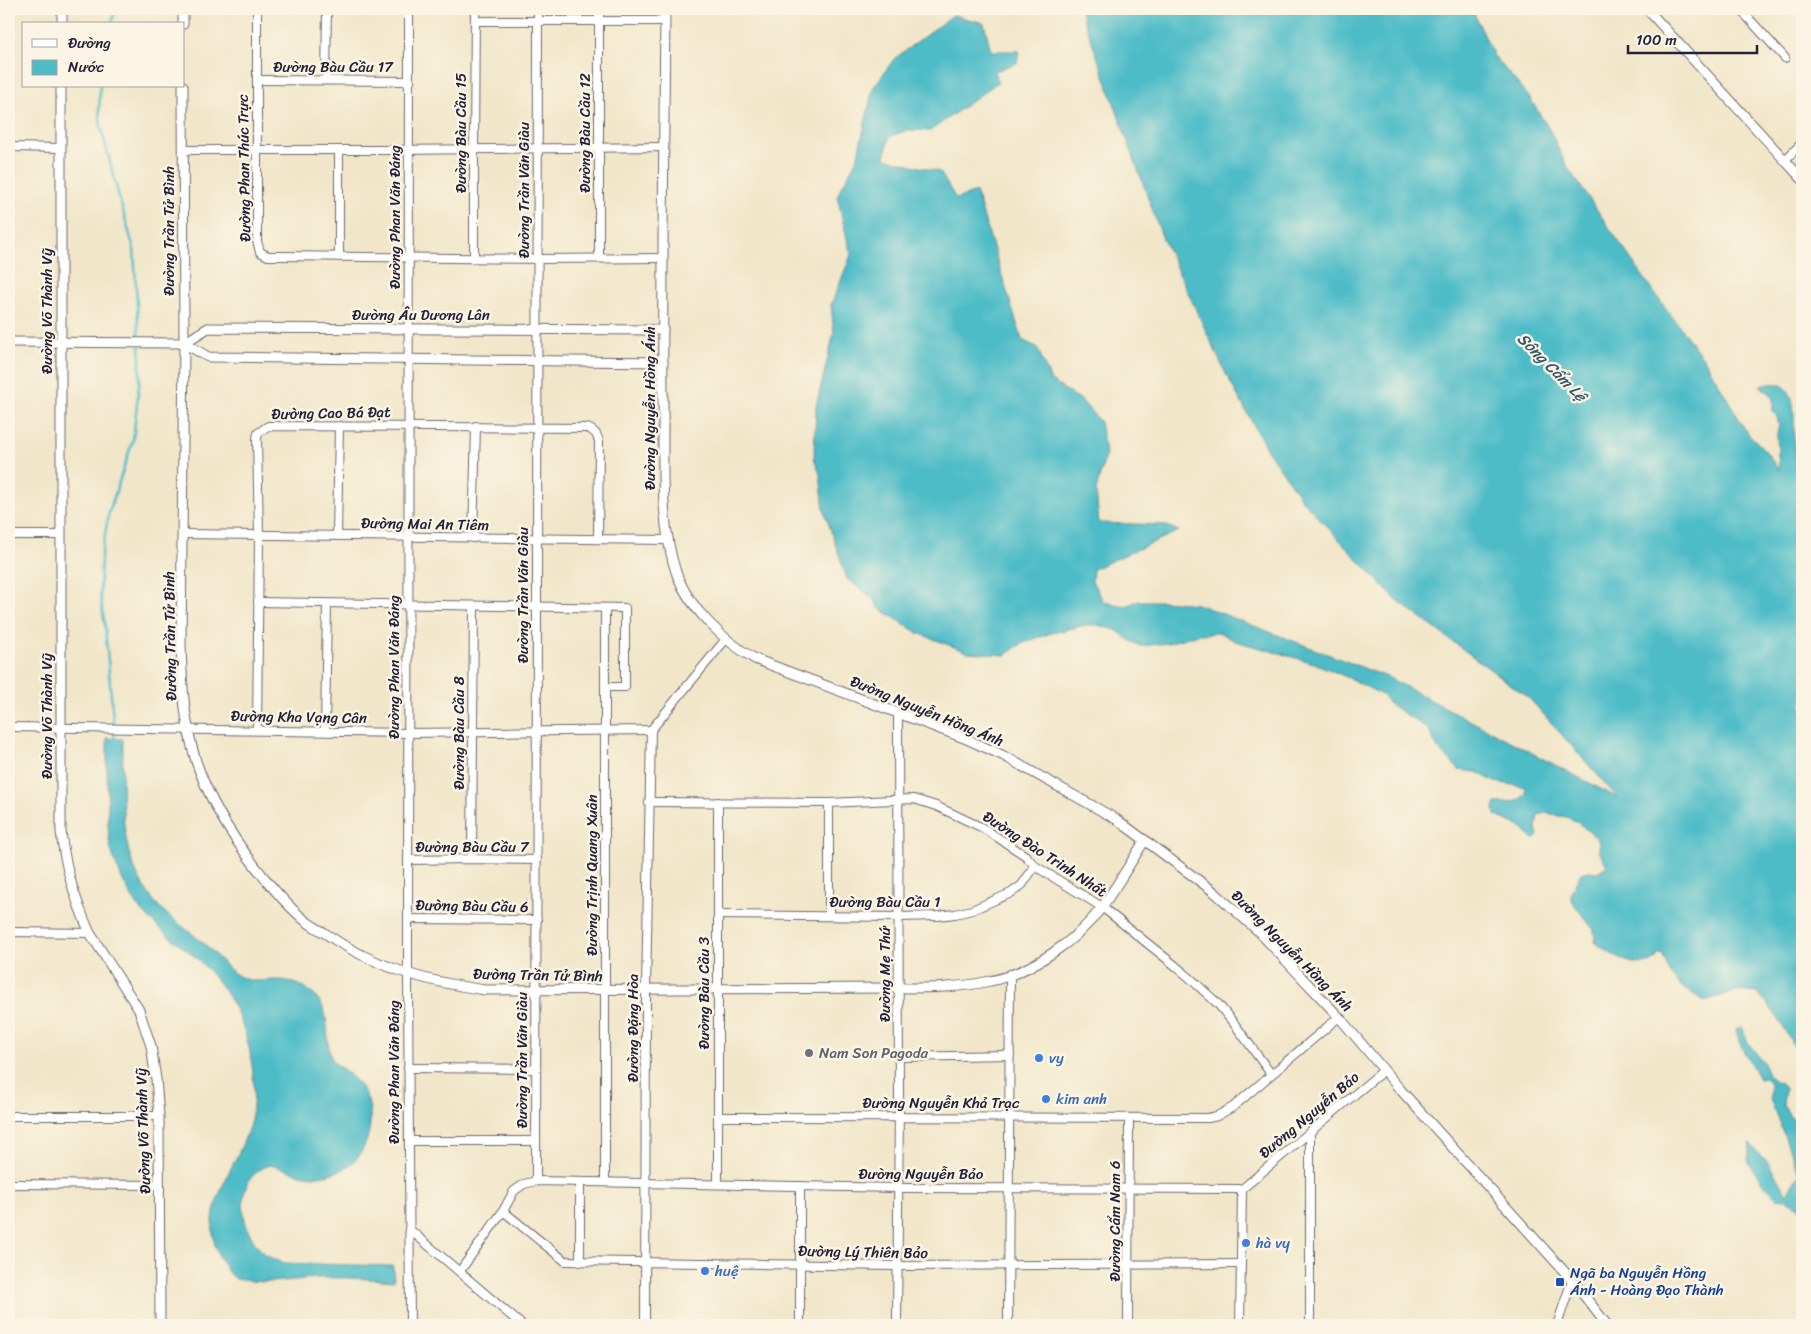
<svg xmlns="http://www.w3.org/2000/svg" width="1811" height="1334" viewBox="0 0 1811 1334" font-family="Sriracha,sans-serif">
  <rect width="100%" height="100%" fill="#fcf5e5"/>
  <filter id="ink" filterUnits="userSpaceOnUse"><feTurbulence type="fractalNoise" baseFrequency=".02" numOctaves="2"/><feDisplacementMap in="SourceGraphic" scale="10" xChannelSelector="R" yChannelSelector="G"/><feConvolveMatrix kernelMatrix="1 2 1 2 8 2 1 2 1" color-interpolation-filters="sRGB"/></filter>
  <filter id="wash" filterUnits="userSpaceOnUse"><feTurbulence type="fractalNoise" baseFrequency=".0096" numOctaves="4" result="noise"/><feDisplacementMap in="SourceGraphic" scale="20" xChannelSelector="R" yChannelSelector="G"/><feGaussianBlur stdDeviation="1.12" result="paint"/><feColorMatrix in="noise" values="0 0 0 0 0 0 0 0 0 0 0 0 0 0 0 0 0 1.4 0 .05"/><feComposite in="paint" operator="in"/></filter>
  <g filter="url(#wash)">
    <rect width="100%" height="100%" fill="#f1e6c9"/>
    <!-- water -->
    <g fill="#4ebcc7" stroke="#386f81">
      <path d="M1080 9H1472L1494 56 1529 97 1549 129 1568 168 1653 291 1706 362 1746 431 1764 449 1779 470 1777 435 1779 424 1776 415 1772 411C1776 395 1771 395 1760 386 1768 384 1776 382 1783 386 1798 394 1793 426 1794 441 1794 453 1797 464 1802 475V1062L1780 1021 1767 1003 1757 993 1736 991 1705 1001 1683 988 1672 976 1662 954 1657 955 1656 959C1639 973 1609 954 1595 942L1594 930 1576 907 1571 898V892L1581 873 1589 871 1597 872 1607 866 1599 851V843L1597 838 1577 822 1567 817 1551 815 1547 813 1538 815 1536 829 1538 836 1535 839C1527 836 1525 830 1518 826 1511 821 1503 820 1495 815L1494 808 1496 803C1508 803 1519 804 1526 793V787L1495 782 1477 772 1459 770 1438 749 1428 729 1391 705 1382 695 1351 679 1314 663 1235 641 1221 633 1199 634 1168 643 1141 646 1131 641 1116 630 1097 625H1085L1048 634 1021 644 1005 655 967 652 918 633 879 608 873 598 847 579 824 510 820 474 814 458 816 406 834 333 831 305 851 255 837 196 857 159 873 88 894 59 953 15 984 23 991 51H1019L1017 63 995 71 998 82 930 131 908 130 889 137 885 158 940 172 956 199 976 192 1022 340 1037 347 1051 381 1080 399 1100 422 1106 454 1096 490 1099 523 1164 525 1179 531 1093 569 1092 581 1104 602 1126 606 1138 601H1165L1197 604 1387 677 1618 798 1529 698 1395 599 1302 500 1266 448 1226 374 1163 239Z"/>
      <path d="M107 738 123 739C123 793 116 851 150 896 164 915 183 926 201 941 214 951 229 973 243 978 254 983 265 980 276 980 288 979 306 986 314 995 334 1014 323 1038 332 1059 336 1066 343 1068 349 1074 356 1080 363 1089 367 1098 375 1119 368 1154 348 1166 340 1172 323 1177 312 1176 297 1175 283 1167 269 1165 261 1169 255 1172 250 1179 236 1201 245 1236 263 1252 269 1258 277 1260 284 1263L393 1266 394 1281C369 1279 343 1277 318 1278 292 1279 271 1285 245 1280 242 1280 237 1280 234 1278 227 1273 223 1263 219 1256 196 1206 241 1165 251 1119 255 1099 254 1078 251 1058 244 1015 221 978 188 951 166 934 143 917 129 892 121 878 114 861 110 846 108 835 108 822 108 811 107 787 107 763 107 738Z"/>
      <polygon points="1741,1027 1749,1044 1763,1062 1768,1074 1774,1080 1781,1083 1785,1089 1783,1105 1790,1116 1801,1128 1802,1127 1802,1209 1785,1199 1777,1198 1766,1187 1753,1170 1748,1160 1750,1144 1767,1161 1787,1194 1799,1174 1770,1099 1770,1084 1766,1078 1759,1079 1739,1042 1736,1029"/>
    </g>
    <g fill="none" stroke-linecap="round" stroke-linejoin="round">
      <!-- stream -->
      <g stroke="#4ebcc7" stroke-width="2.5">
        <polyline points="111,24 116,9"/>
        <polyline points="100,86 99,109 101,127 120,201 134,249 139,340"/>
        <polyline points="115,742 105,626 100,594 101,557 109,512 133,440 140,376 140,346"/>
      </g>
    </g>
  </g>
  <g filter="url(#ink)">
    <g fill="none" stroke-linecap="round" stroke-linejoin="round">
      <defs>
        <g id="minor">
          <polyline points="257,9 257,241 260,252 268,256 280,256 538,259 663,258"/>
          <polyline points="409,9 408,974 410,1325"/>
          <polyline points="599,9 599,257"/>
          <polyline points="1740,9 1785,58"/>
          <polyline points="476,21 665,21"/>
          <polyline points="257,80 410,81"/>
          <polyline points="326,80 327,9"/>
          <polyline points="9,147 61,148"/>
          <polyline points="183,150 394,150 664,147"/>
          <polyline points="1785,160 1802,143"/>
          <polyline points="339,257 339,150"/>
          <polyline points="474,258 474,149 475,9"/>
          <polyline points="182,534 668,540"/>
          <polyline points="9,535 61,535"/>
          <polyline points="337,536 339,426"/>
          <polyline points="473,538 476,426"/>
          <polyline points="258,602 625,608 625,687 605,687"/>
          <polyline points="605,608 605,1182"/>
          <polyline points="9,727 408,733 651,730 726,639"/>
          <path d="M257 730 259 535 257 439 258 433 268 426 587 428C595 431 597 434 599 442L598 539"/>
          <polyline points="325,731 327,604"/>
          <polyline points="649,802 829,803 914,799 936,806 983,828 1026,856 1035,866 1102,907 1172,963 1190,978 1218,1004 1236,1026 1271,1074"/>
          <polyline points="829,803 829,916"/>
          <polyline points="472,859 474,607"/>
          <polyline points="408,860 472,859 537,860"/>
          <polyline points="718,915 899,917 938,916 955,914 972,910 1011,893 1022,885 1035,866"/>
          <polyline points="408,919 537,920"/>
          <polyline points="9,932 90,933"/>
          <polyline points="899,1057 1010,1055"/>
          <polyline points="408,1068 536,1069"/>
          <polyline points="9,1116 159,1116"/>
          <polyline points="718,1117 1208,1118 1217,1116 1233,1107 1339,1017"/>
          <polyline points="409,1141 536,1141"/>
          <polyline points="536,1181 538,9"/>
          <polyline points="9,1184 159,1185"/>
          <polyline points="718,1184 718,802"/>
          <polyline points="800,1186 800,1325"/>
          <polyline points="503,1211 565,1261 897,1266 1241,1264"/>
          <polyline points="409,1229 522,1325"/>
          <polyline points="580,1262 580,1182"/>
          <polyline points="460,1271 503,1211 514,1191 524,1184 536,1181 898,1188 1242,1189 1384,1070"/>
          <polyline points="645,1325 646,990 651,730"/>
          <polyline points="897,1325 899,1107 898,713"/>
          <polyline points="1008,1325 1010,974"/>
          <polyline points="1128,1325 1129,1118"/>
          <polyline points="1240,1325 1242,1189"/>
          <polyline points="1310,1325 1310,1132"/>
          <polyline points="1557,1325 1572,1280"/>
        </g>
        <g id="tertiary">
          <path d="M665 9C664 139 662 269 663 398 664 455 658 521 677 575 690 609 724 641 755 659L964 738 1004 756 1116 819 1213 891 1259 932 1339 1017 1398 1087 1572 1280 1607 1325"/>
          <polyline points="1647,9 1802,179"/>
          <polyline points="62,24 62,9"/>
          <polyline points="183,24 183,9"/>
          <path d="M61 86V832C65 868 75 900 90 933L139 1010 151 1046 156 1079 159 1116 160 1325"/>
          <path d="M183 86 184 343 181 644C182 683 184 723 196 761 209 800 230 834 255 866 269 884 284 902 301 917 307 923 315 927 323 932 375 968 424 981 485 990L899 988C929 988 960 988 990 981 1030 973 1078 940 1102 907 1117 886 1131 862 1145 840"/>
          <polyline points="9,342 184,343 208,357 663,362"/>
          <polyline points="184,343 208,328 663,330"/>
        </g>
      </defs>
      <!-- minor casing -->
      <use href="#minor" stroke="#6a676d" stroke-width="10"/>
      <!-- tertiary casing -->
      <use href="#tertiary" stroke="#6a676d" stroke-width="11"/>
      <!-- minor -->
      <use href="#minor" stroke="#fff" stroke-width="8"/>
      <!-- tertiary -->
      <use href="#tertiary" stroke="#fff" stroke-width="9"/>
    </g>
  </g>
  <!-- markers -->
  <circle fill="#6b7280" stroke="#fcf5e5" stroke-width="2" cx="809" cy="1053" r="5"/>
  <g fill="#3f7fe0" stroke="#fcf5e5" stroke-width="2">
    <circle cx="1039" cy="1058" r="5"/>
    <circle cx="1046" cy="1099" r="5"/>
    <circle cx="1246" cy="1243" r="5"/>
    <circle cx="705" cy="1271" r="5"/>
  </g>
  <rect fill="#1a4fb4" stroke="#fcf5e5" stroke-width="2" x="1555" y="1277" width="10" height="10" rx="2.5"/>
  <g text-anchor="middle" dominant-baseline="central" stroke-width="5" stroke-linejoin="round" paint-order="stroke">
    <!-- street labels -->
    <g font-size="15" fill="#22223b" stroke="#fcf5e5">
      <text x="333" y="67">Đường Bàu Cầu 17</text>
      <text transform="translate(461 133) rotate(-90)">Đường Bàu Cầu 15</text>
      <text transform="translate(585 133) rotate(-90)">Đường Bàu Cầu 12</text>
      <text transform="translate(244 168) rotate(-91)">Đường Phan Thúc Trực</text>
      <text transform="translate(524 190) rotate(-90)">Đường Trần Văn Giàu</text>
      <text transform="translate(395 217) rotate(-90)">Đường Phan Văn Đáng</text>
      <text transform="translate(169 231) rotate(-90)">Đường Trần Tử Bình</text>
      <text transform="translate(47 311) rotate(-90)">Đường Võ Thành Vỹ</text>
      <text x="421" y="315">Đường Âu Dương Lân</text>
      <text transform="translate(650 408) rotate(-90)">Đường Nguyễn Hồng Ánh</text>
      <text transform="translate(331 413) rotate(-1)">Đường Cao Bá Đạt</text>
      <text transform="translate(425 524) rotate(1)">Đường Mai An Tiêm</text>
      <text transform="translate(523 595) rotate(-90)">Đường Trần Văn Giàu</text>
      <text transform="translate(170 636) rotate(-91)">Đường Trần Tử Bình</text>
      <text transform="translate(394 667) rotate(-90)">Đường Phan Văn Đáng</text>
      <text transform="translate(927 711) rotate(22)">Đường Nguyễn Hồng Ánh</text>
      <text transform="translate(47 716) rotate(-90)">Đường Võ Thành Vỹ</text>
      <text transform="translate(299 717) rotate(1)">Đường Kha Vạng Cân</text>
      <text transform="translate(459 733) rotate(-90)">Đường Bàu Cầu 8</text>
      <text x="472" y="847">Đường Bàu Cầu 7</text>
      <text transform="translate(1045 854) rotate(33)">Đường Đào Trinh Nhất</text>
      <text transform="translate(592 875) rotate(-90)">Đường Trịnh Quang Xuân</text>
      <text x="885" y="902">Đường Bàu Cầu 1</text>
      <text transform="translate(472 906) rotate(1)">Đường Bàu Cầu 6</text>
      <text transform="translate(1292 951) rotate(45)">Đường Nguyễn Hồng Ánh</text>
      <text transform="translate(885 974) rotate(-90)">Đường Mẹ Thứ</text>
      <text transform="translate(538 975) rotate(1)">Đường Trần Tử Bình</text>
      <text transform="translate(704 993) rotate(-90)">Đường Bàu Cầu 3</text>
      <text transform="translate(633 1028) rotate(-90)">Đường Đặng Hòa</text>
      <text transform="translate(522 1060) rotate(-90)">Đường Trần Văn Giàu</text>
      <text transform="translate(394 1072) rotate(-90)">Đường Phan Văn Đáng</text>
      <text x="941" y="1103">Đường Nguyễn Khả Trạc</text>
      <text transform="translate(1309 1115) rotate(-40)">Đường Nguyễn Bảo</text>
      <text transform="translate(143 1131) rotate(-92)">Đường Võ Thành Vỹ</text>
      <text x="921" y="1174">Đường Nguyễn Bảo</text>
      <text transform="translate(1115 1221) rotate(-90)">Đường Cẩm Nam 6</text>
      <text transform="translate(863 1252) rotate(1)">Đường Lý Thiên Bảo</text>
    </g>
    <!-- worship labels -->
    <g font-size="15" fill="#5b616d" stroke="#fcf5e5" text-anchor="start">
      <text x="819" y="1053">Nam Son Pagoda</text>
    </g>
    <!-- shop labels -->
    <g font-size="15" fill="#366cbe" stroke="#fcf5e5" text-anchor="start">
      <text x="1049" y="1058">vy</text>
      <text x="1056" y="1099">kim anh</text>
      <text x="1256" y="1243">hà vy</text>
      <text x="715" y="1271">huệ</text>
    </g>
    <!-- transit labels -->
    <g font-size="15" fill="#164399" stroke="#fcf5e5" text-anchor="start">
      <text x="1570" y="1273">Ngã ba Nguyễn Hồng<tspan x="1570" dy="17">Ánh - Hoàng Đạo Thành</tspan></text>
    </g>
    <!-- water labels -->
    <g font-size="16" font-style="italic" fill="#31586c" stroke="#fcf5e5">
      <text transform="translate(1552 367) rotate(45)">Sông Cẩm Lệ</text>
    </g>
  </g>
  <!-- margin -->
  <rect width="1811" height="1334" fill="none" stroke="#fcf5e5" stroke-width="30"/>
  <!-- legend -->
  <rect x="22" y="22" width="162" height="65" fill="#fcf5e5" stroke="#a5a1a1"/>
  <rect x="32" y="39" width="25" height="8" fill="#ffffff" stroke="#a5a1a1"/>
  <text x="68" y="48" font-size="15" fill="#22223b">Đường</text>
  <rect x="32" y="60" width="25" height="15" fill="#4ebcc7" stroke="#a5a1a1"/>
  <text x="68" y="72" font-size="15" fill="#22223b">Nước</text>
  <!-- scale -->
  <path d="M1628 45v8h129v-8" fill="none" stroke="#22223b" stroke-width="2.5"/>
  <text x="1636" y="45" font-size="15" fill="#22223b" stroke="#fcf5e5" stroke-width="4" paint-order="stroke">100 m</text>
</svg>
